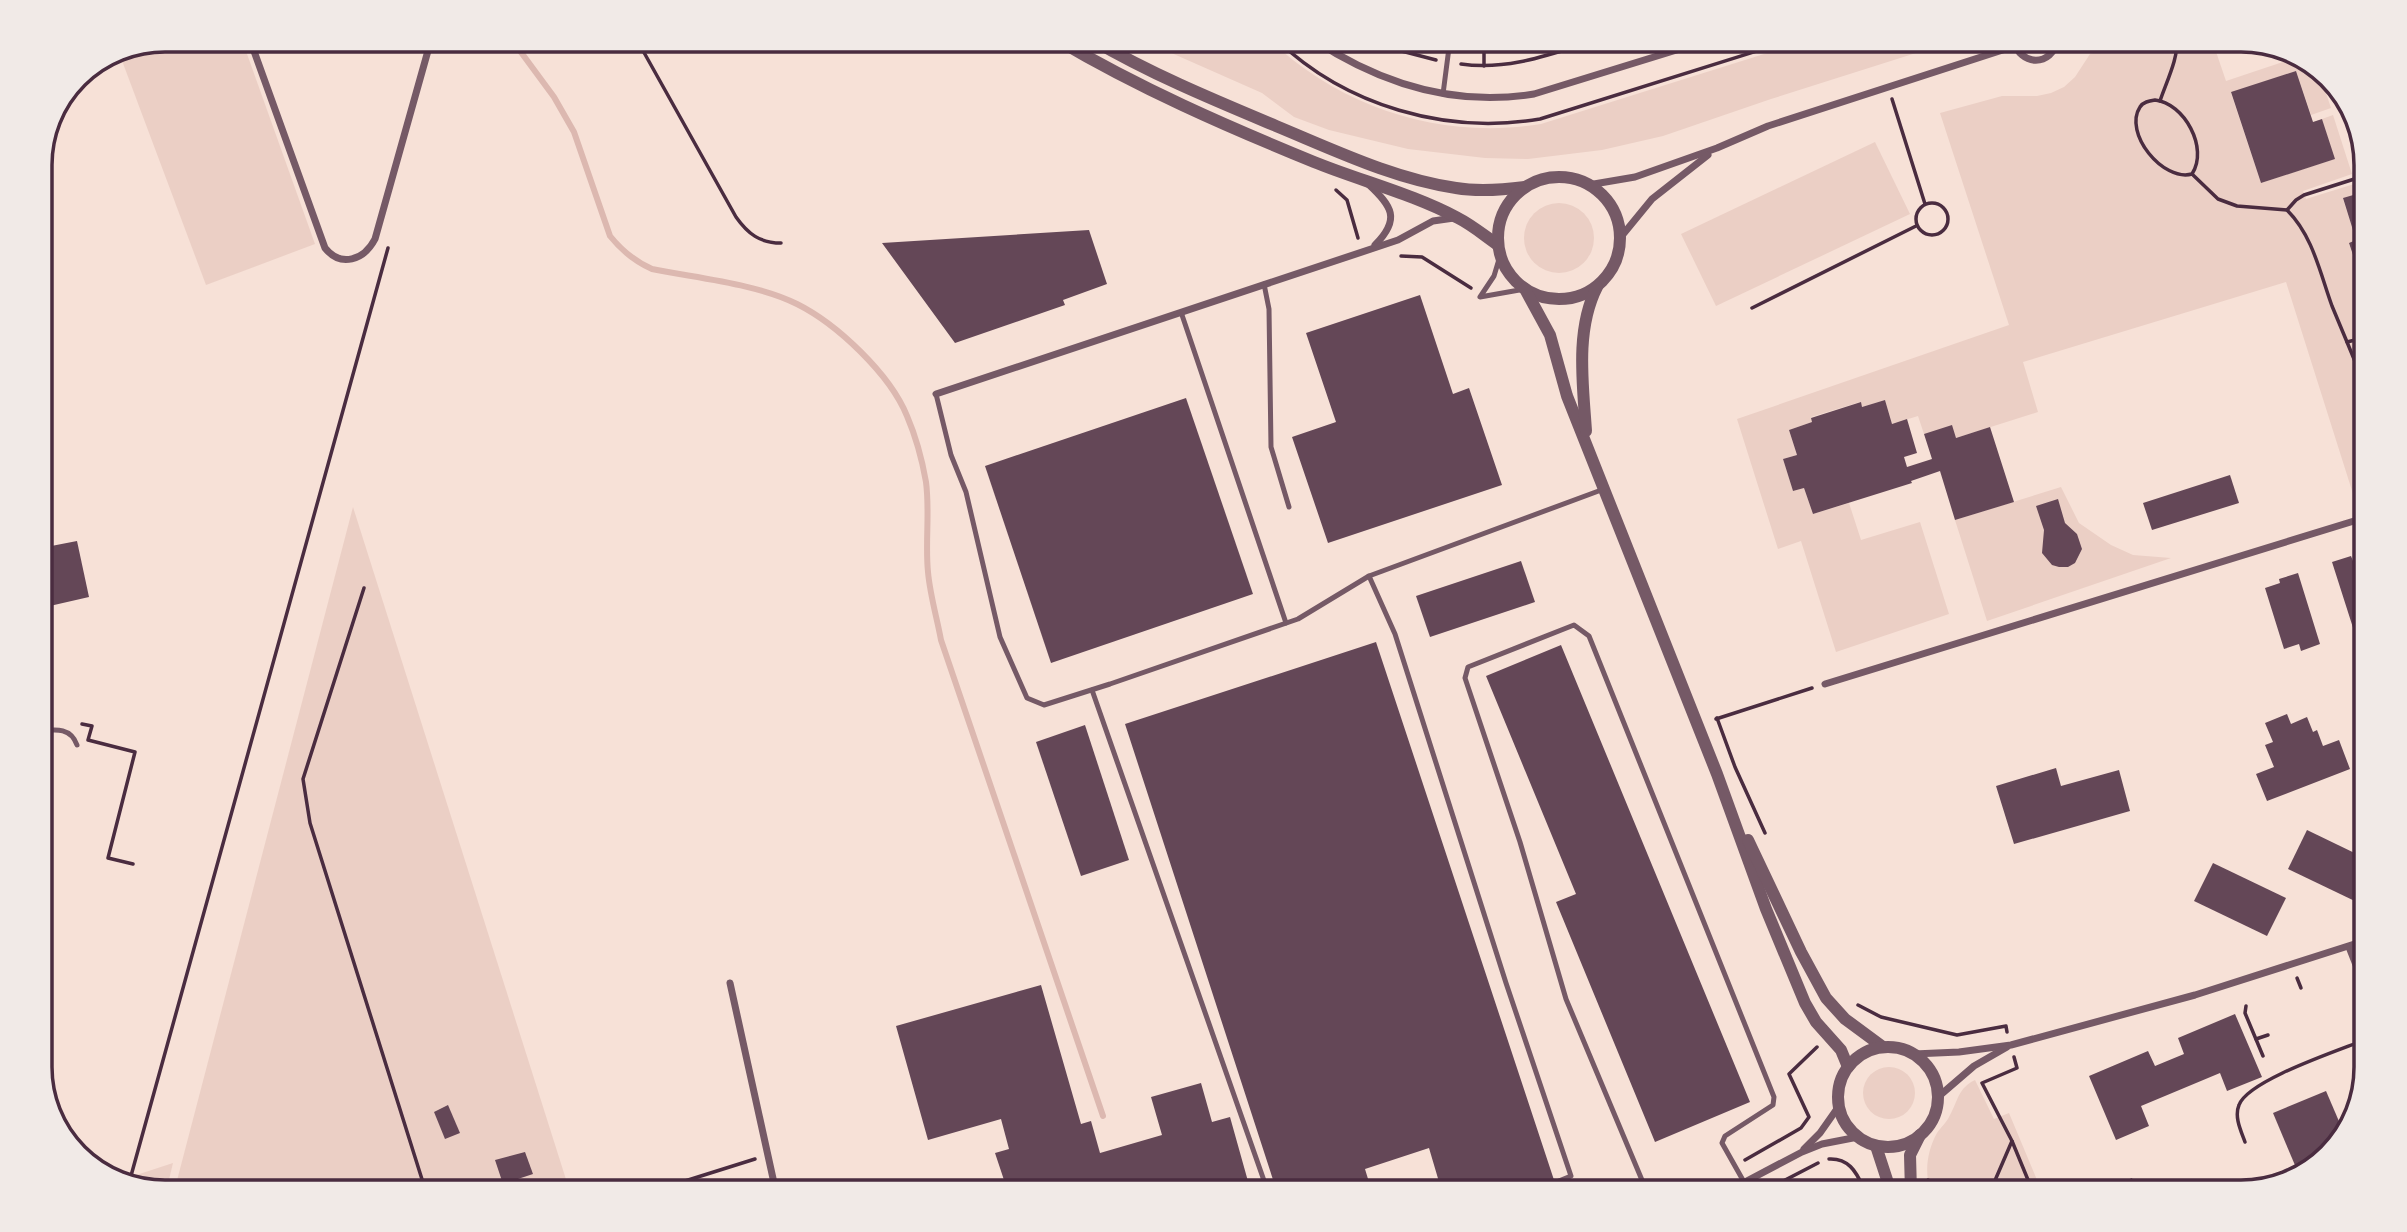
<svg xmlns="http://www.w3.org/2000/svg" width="2407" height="1232" viewBox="0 0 2407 1232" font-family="'Varela Round',sans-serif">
  <rect width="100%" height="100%" fill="#f7e1d7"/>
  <!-- green -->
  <g fill="#ebcfc5">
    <polygon points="165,40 242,40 315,244 206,285 118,50"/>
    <path d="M1142 40H1270C1342 109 1443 140 1541 124L1809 40H1957L1771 99 1663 136 1602 150 1528 159 1485 158 1408 149 1329 130 1294 117 1262 93Z"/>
    <polygon points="2126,40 2212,40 2226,81 2301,56 2319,72 2331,108 2311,115 2296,71 2231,93 2261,183 2334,159 2322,119 2333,115 2352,174 2303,191 2306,199 2367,180 2367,191 2343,199 2356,240 2349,244 2361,279 2367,277 2367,493 2354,497 2286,282 2023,362 2038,412 1956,438 1924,434 1918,416 1892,424 1885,400 1862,407 1860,402 1811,417 1812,422 1789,430 1797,455 1783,459 1793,491 1804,488 1813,514 1849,503 1861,540 1920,522 1949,614 1836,652 1801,541 1778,549 1737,419 2009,325 1940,113 2002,96 2037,96 2051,93 2064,87 2075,77 2090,54"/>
    <polygon points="2349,110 2366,157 2367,170 2361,171 2342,112"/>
    <polygon points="1875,142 1910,214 1716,306 1681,234"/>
    <circle cx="1559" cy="238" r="35"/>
    <polygon points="2061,487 2079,523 2111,545 2133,555 2171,558 1987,621 1955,520"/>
    <polygon points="353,507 570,1192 174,1192"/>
    <circle cx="1889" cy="1093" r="26"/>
    <path d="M1975 1080 1994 1119 2009 1113 2042 1192H1931C1924 1173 1927 1151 1937 1133 1941 1127 1947 1122 1950 1115 1958 1101 1958 1088 1975 1080Z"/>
    <polygon points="173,1163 166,1192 118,1181"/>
  </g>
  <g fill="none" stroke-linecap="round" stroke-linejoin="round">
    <!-- stream -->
    <path stroke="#dcb8b0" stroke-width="6" d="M512 40 554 97 574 132 610 236C622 251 634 261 652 269 696 278 758 284 797 304 837 324 890 374 907 416 916 437 922 459 926 482 930 512 925 543 928 572 930 595 937 618 941 640L1103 1116"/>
  </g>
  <!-- building -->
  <g fill="#644757">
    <polygon points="1557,40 1576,40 1577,41 1559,46"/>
    <polygon points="2200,40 2212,40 2214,44 2203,47"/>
    <polygon points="2296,71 2313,122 2322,119 2335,159 2261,183 2231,92"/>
    <polygon points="2367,191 2367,277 2361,279 2349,243 2356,240 2343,198"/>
    <polygon points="1089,230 1107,284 1063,300 1065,305 955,343 882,243"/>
    <polygon points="1420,295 1453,394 1469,388 1502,485 1328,543 1292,437 1336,422 1306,333"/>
    <polygon points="1186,398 1253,594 1051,663 985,466"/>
    <polygon points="1885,400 1892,424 1907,419 1917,453 1904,457 1907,467 1932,459 1924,434 1952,425 1956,438 1990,427 2014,502 1955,520 1940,471 1911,481 1912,483 1813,514 1804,488 1793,491 1783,459 1797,455 1789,430 1812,422 1811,418 1861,402 1862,407"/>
    <polygon points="2230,475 2239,503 2152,530 2143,503"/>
    <polygon points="2058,499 2065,523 2077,534 2082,549 2075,563 2068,567 2059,567 2052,565 2042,553 2044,530 2036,506"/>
    <polygon points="77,541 89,597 41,608 41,548"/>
    <polygon points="2351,556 2353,561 2367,557 2367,630 2355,634 2332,562"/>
    <polygon points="1521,561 1535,602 1430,637 1416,596"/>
    <polygon points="2298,573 2320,644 2301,651 2299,644 2284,649 2265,588 2280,583 2279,579"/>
    <polygon points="1376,642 1554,1180 1510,1192 1442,1192 1429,1148 1365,1169 1372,1192 1277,1192 1125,724"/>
    <polygon points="1561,645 1750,1102 1655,1142 1556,902 1576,894 1486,676"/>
    <polygon points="2287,714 2291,724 2307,717 2313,732 2317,730 2323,746 2339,740 2350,769 2267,801 2256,774 2274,767 2265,745 2273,742 2265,723"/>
    <polygon points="1085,725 1129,860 1081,876 1036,742"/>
    <polygon points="41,757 45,758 42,778 41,777"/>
    <polygon points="2056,768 2061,786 2119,770 2130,811 2014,844 1996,786"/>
    <polygon points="2307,830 2367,859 2367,892 2361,904 2288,869"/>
    <polygon points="2213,863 2286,898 2267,936 2194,901"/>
    <polygon points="1041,985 1081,1124 1091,1121 1100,1153 1162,1135 1151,1097 1201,1083 1212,1122 1230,1117 1251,1192 1008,1192 995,1153 1009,1149 1001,1119 928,1140 896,1026"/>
    <polygon points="2235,1014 2262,1077 2227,1091 2220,1073 2141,1106 2149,1126 2116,1140 2089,1076 2148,1051 2155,1066 2184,1054 2178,1038"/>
    <polygon points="2326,1091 2344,1133 2317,1161 2297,1170 2273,1113"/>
    <polygon points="448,1105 460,1133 445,1139 434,1112"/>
    <polygon points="525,1152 533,1174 503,1184 495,1160"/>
    <polygon points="2132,1178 2137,1192 2099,1192"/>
  </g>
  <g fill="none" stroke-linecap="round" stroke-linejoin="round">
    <!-- path -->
    <g stroke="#4a2c40" stroke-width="3.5">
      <path d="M637 40 736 217C748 234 760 243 781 243"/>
      <polyline points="1033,40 1043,47"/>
      <path d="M1277 40C1346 106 1446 135 1540 119L1792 40"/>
      <polyline points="1375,40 1390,48 1436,60"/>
      <path d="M1461 64C1508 71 1551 54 1597 40"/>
      <polyline points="1484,66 1484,40"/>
      <polyline points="1892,99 1925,204"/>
      <path d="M2155 100C2184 103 2209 148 2192 174 2163 182 2123 133 2140 107 2143 102 2149 101 2155 100Z"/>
      <path d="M2160 101C2165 85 2180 55 2176 40"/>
      <path d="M2192 174 2218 199 2237 206 2287 210C2313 236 2320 273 2332 306 2337 318 2342 330 2347 342L2367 337"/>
      <polyline points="1336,190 1347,200 1358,238"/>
      <circle cx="1932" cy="219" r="16"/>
      <polyline points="2287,210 2296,200 2304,195 2367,175"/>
      <polyline points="1401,256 1422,257 1471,288"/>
      <polyline points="1752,308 1916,226"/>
      <polyline points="2347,342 2361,376 2367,375"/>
      <polyline points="2361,376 2367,385"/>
      <polyline points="364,588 303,779 310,823 426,1192"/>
      <polyline points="1717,718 1735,767 1765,833"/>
      <polyline points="1716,719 1812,688"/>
      <polyline points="82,724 92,726 88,740 135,752 108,858 133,864"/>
      <polyline points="2297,978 2301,988"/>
      <polyline points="1858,1005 1881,1017 1957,1035 2006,1026 2007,1032"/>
      <polyline points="2246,1006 2245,1013 2263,1056"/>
      <polyline points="2256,1039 2268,1035"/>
      <polyline points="2014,1057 2017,1068 1982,1083 2012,1141 2033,1192"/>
      <path d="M2245 1142C2241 1131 2234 1117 2239 1105 2248 1080 2340 1050 2367 1039"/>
      <path d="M1829 1159C1848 1158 1856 1171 1863 1187L1872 1184"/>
      <polyline points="1745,1160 1801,1128 1809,1117 1789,1074 1817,1047"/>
      <polyline points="1928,1180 1947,1192"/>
      <polyline points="129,1183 388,248"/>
      <polyline points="650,1192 755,1159"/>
      <polyline points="1762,1192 1818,1163"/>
      <polyline points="1990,1192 2012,1141"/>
    </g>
    <!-- service -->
    <g stroke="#755966" stroke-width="5">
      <polyline points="2223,47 2242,40"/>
      <polyline points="1443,94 1450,40"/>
      <polyline points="1500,256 1494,276 1480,297 1525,289"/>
      <polyline points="1264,284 1269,309 1271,447 1289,507"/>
      <polyline points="1181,312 1286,623"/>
      <polyline points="936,394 951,455 966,492 1000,637 1027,698 1044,705 1110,684 1298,619 1369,576 1604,489"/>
      <polyline points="1369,576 1395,634 1506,983 1571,1176 1532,1192"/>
      <polyline points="1092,690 1268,1192"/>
      <path d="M41 731C57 729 71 728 77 745"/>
      <polyline points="1647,1192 1566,999 1520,842 1465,678 1468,667 1574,625 1589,636 1774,1097 1773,1105 1725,1136 1722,1143 1744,1182"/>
    </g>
    <!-- minor -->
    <g stroke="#755966" stroke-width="7">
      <path d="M250 40 325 248C341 268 364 260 375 239L431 40"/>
      <path d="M1314 40C1381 84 1454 107 1534 94L1709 40"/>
      <path d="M2014 40C2019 67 2053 67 2057 40"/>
      <path d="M1368 184C1392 206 1401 219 1375 245"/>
      <polyline points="1588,185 1635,177 1717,148 1768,126 2015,46"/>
      <polyline points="1620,238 1652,199 1708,155"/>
      <polyline points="936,394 1398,240 1433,221 1454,218"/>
      <polyline points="1825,684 2367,517"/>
      <polyline points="2349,947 2367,993"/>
      <polyline points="730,983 776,1192"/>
      <polyline points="1914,1054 1959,1052 2011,1045 2195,995 2367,940"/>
      <polyline points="1938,1097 1974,1066 2007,1047"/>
      <polyline points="1804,1149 1820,1133 1839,1106"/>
      <polyline points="1726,1192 1802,1152 1822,1144 1858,1137"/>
    </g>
    <!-- tertiary -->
    <g stroke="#755966" stroke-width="12">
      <path d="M1058 40C1139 88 1226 126 1314 162 1361 181 1413 194 1458 218 1472 225 1485 236 1498 245"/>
      <path d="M1093 40C1151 74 1214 100 1276 126 1334 150 1394 179 1456 188 1479 192 1502 190 1525 187"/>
      <circle cx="1559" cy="238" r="61"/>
      <polyline points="1525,289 1550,335 1567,396 1717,774 1766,909 1805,1003 1816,1022 1841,1050 1848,1067"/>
      <path d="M1586 431C1583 385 1575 330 1597 287"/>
      <polyline points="1748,840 1801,952 1826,998 1845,1019 1883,1047"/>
      <circle cx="1888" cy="1097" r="50"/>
      <polyline points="1876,1146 1891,1192"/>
      <polyline points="1911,1192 1910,1155 1920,1135"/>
    </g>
  </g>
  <!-- crop -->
  <path d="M0 0H2407V1232H0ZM165 52H2241A113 113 0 0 1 2354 165V1067A113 113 0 0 1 2241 1180H165A113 113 0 0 1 52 1067V165A113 113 0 0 1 165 52Z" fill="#f1eae7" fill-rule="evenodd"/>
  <path fill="none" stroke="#4a2c40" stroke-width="3.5" d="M165 52H2241A113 113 0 0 1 2354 165V1067A113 113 0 0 1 2241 1180H165A113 113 0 0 1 52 1067V165A113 113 0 0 1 165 52Z"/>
</svg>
